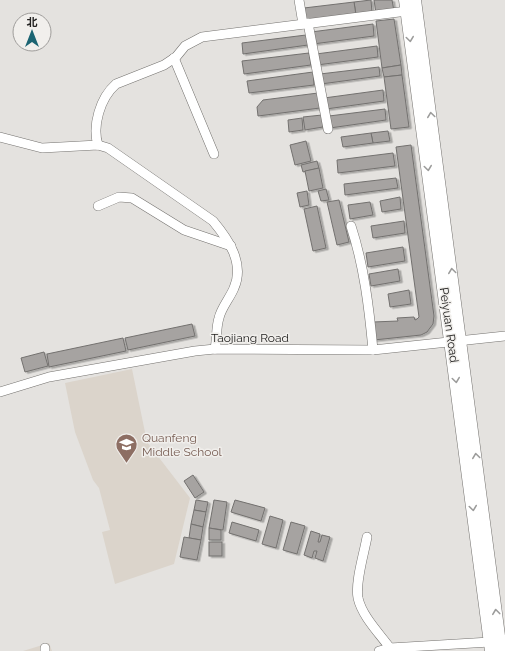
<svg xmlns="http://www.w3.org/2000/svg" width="505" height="651" viewBox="0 0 505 651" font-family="Raleway,'Noto Sans SC',sans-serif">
  <defs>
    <filter id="shadow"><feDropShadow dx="2.5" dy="1.5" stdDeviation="0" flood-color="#0004"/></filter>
  </defs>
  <rect width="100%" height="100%" fill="#e4e2df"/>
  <!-- built -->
  <g fill="#dbd4cb">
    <polygon points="132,369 147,442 190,498 174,564 115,584 102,532 110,530 99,488 93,480 75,432 65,383"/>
    <polygon points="49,643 52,651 23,651"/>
  </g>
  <!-- building -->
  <g fill="#a6a3a1" stroke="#73716f" filter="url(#shadow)">
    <polygon points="371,0 372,13 356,15 354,2"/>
    <polygon points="374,0 392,0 394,11 376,13"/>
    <polygon points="354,2 356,15 305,21 304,8"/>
    <polygon points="394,19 401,65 382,68 376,21"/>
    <polygon points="373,24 374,36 313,44 311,32"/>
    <polygon points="306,35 308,45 243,54 242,43"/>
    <polygon points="377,46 378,57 317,65 316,54"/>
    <polygon points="309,53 311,65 244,74 242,61"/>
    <polygon points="401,65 402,75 384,77 382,68"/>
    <polygon points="379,67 380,76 321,84 320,74"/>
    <polygon points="313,72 314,85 249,93 247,81"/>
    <polygon points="402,75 409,127 391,129 384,77"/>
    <polygon points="383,90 384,101 326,109 324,98"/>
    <polygon points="318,93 320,108 258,116 257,107 263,100"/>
    <polygon points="385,109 386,120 330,128 329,116"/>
    <polygon points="322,115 323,127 305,130 303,117"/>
    <polygon points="302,118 303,130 289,132 288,120"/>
    <polygon points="388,131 390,141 373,143 371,133"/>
    <polygon points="371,133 373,143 343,147 341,137"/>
    <polygon points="306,141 311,161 295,165 290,145"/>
    <polygon points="411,145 434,316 433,324 427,332 421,335 374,340 373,322 398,321 397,318 414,317 415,320 417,319 419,317 396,147"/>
    <polygon points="393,153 395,166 338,173 337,160"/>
    <polygon points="317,161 319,168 303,172 301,165"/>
    <polygon points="319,168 323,188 309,191 305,171"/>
    <polygon points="396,178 398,188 345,195 344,184"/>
    <polygon points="326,189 329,200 321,201 318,191"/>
    <polygon points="307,191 309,205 300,207 297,193"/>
    <polygon points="400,197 401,209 382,212 380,201"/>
    <polygon points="339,200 349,242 337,245 327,202"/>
    <polygon points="370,202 373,215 350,219 348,205"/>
    <polygon points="317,206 326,248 313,251 304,209"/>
    <polygon points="404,221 405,233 373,238 371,226"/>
    <polygon points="403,247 405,261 368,267 366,253"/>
    <polygon points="398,269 400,281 371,286 369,274"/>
    <polygon points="409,290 411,304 390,307 388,294"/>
    <polygon points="192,324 195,336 128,350 125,338"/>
    <polygon points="123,338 126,351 49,367 47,354"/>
    <polygon points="44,352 48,366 25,372 21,358"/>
    <polygon points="193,475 204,492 195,498 184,481"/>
    <polygon points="196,500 208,502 206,512 194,510"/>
    <polygon points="214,500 227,502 223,530 209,528"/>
    <polygon points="235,500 265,508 261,521 231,512"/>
    <polygon points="194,510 206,512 203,527 191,524"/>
    <polygon points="270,516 283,520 276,548 262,544"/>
    <polygon points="232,522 259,530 256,541 229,533"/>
    <polygon points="291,522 305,526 297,554 283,550"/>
    <polygon points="191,524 203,527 201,540 189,538"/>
    <polygon points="209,528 221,530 221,540 209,540"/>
    <polygon points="311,531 320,534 318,542 320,542 322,535 330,537 323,561 315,558 317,551 314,551 312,558 304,555"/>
    <polygon points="184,537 201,540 197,560 180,557"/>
    <rect x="209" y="542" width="13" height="14"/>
  </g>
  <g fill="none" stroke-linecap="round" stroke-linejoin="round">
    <defs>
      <g id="minor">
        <polyline points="299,0 303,24"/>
        <polyline points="308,23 328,129"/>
        <polyline points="174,58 214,154"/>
        <path d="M0 137 42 148 98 145 108 148 213 221C228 239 245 263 234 288 230 298 221 308 219 318 216 327 217 339 215 349"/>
        <path d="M98 145C92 126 100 98 116 84L164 65 176 57 185 46 202 37 407 11"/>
        <polyline points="98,206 119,197 132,198 184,230 231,246"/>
        <path d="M351 226C364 266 369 307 373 350"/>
        <polyline points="0,392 49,377 195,351 215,349 373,350 505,336"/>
        <path d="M367 537C364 554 355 582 358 598 362 616 379 633 390 648"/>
        <polyline points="45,648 45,651"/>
        <polyline points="379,651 390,648 490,642"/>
      </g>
      <g id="major">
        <polyline points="405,0 491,651"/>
        <polyline points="415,0 501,651"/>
      </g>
    </defs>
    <!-- minor casing -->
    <use href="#minor" stroke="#74726f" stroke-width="10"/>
    <!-- major casing -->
    <use href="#major" stroke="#74726f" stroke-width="13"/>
    <!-- minor -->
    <use href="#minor" stroke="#fff" stroke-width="9"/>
    <!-- major -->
    <use href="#major" stroke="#fff" stroke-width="12"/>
  </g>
  <!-- one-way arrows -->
  <defs><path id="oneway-chevron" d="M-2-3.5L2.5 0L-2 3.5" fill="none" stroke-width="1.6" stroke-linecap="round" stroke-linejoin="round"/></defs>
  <g stroke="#9c9c9b">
    <use href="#oneway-chevron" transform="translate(410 39) rotate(82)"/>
    <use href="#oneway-chevron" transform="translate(431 115) rotate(-98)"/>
    <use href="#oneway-chevron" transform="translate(428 168) rotate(82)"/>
    <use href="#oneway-chevron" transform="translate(452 271) rotate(-98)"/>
    <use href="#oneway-chevron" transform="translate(456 380) rotate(82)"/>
    <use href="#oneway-chevron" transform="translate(476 456) rotate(-98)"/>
    <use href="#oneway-chevron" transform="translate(473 508) rotate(82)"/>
    <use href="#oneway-chevron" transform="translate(496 612) rotate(-97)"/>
  </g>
  <!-- icons -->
  <defs>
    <symbol id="school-pin" viewBox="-11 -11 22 30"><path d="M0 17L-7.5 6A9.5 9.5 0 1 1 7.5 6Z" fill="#8d6e63" stroke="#f1efec"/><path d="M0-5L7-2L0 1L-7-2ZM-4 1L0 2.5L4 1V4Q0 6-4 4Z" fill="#fff"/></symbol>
  </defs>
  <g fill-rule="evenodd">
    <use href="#school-pin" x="114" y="432" width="25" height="34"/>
  </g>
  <g text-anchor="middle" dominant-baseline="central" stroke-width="3" stroke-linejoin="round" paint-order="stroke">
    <!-- street labels -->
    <g font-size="12" fill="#232221" stroke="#f1efec">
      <text transform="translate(449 325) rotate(82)">Peiyuan Road</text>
      <text x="250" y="338">Taojiang Road</text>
    </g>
    <!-- education labels -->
    <g font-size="12" fill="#785e54" stroke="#f1efec" text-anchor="start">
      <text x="142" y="438">Quanfeng<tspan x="142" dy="14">Middle School</tspan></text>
    </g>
  </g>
  <!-- north arrow -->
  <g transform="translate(32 32)"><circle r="19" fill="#f1efec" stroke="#9f9d9b"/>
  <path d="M0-3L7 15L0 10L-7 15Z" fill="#1b6472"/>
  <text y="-6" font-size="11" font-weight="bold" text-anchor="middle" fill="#232221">北</text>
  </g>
</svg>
